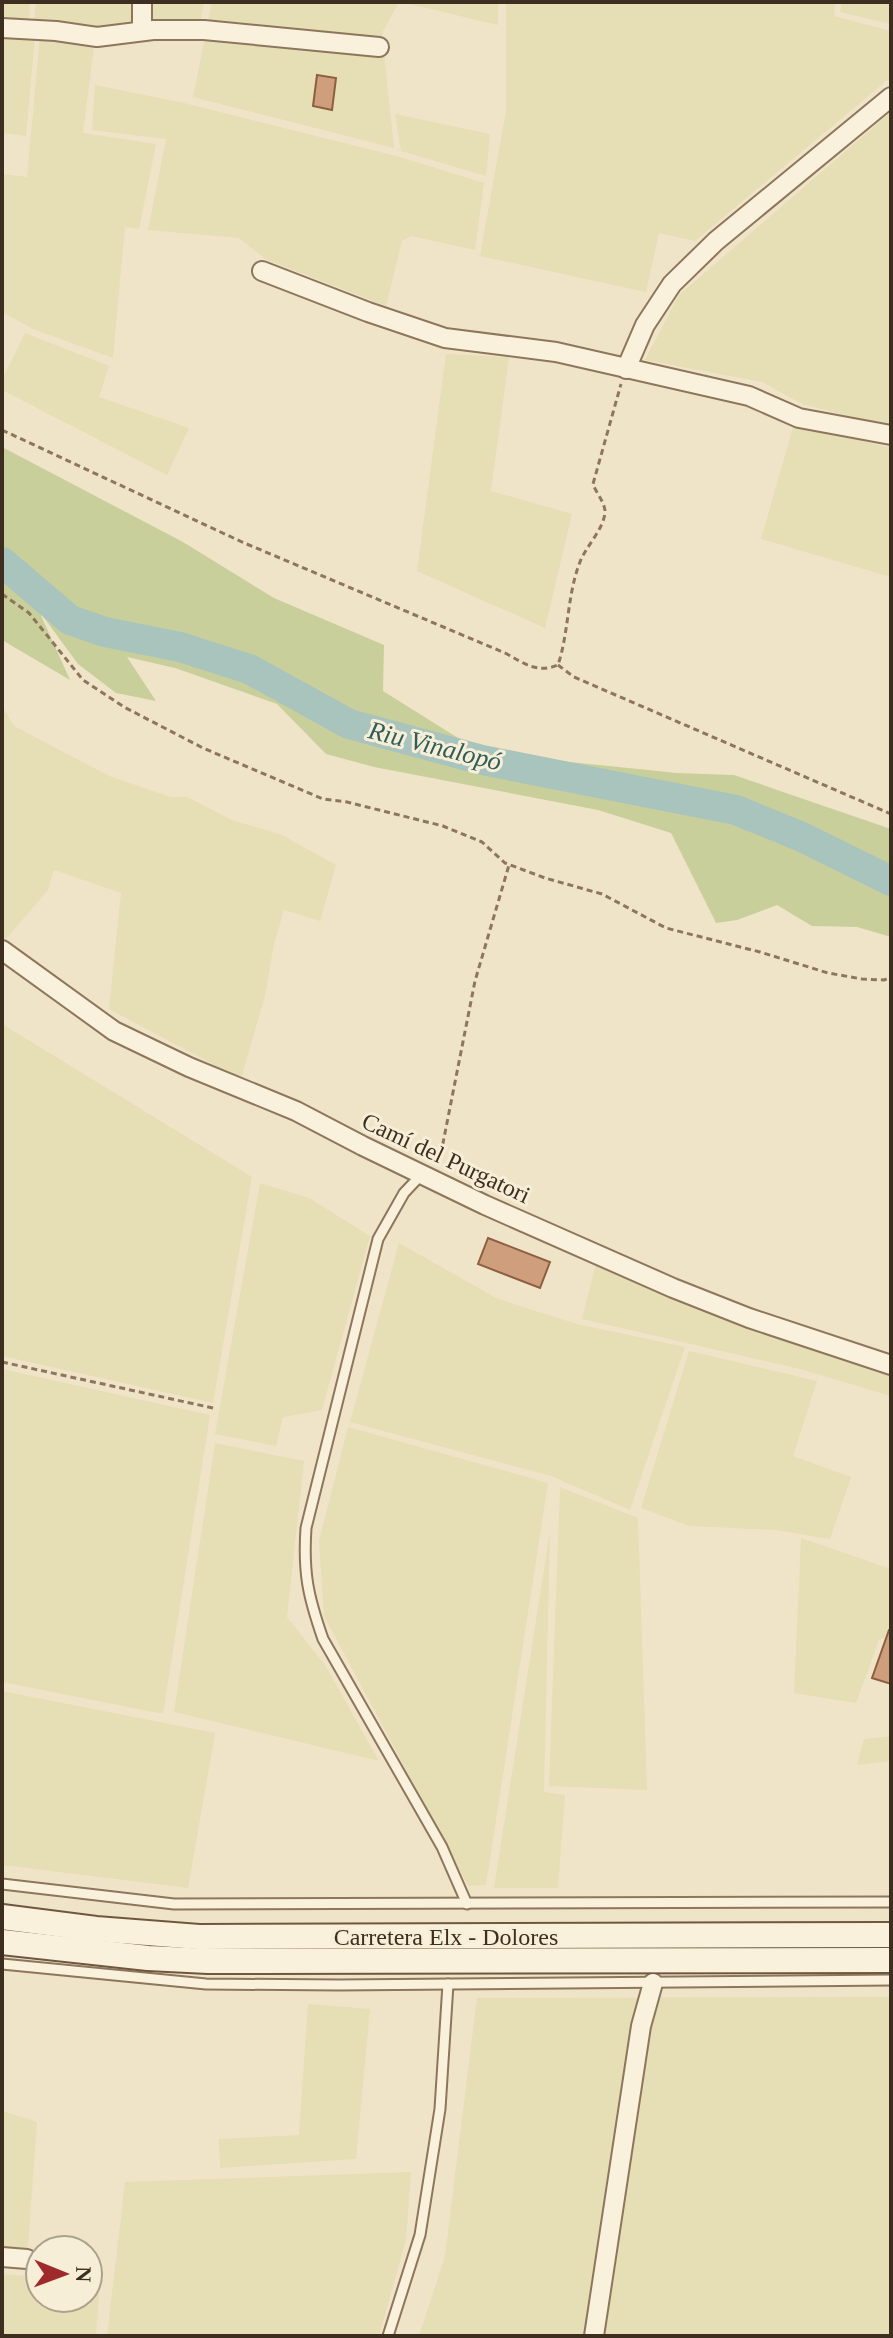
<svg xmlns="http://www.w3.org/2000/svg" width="893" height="2338" viewBox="0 0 893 2338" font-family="Georgia,serif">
  <rect width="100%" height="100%" fill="#f0e4c8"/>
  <!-- farmland -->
  <g fill="#e6deb5">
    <polygon points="2,2 30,2 29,20 2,19"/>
    <polygon points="36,2 131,2 131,21 101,27 34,21"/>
    <polygon points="147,2 204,2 200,23 147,23"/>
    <polygon points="212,2 399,2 382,33 394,148 193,97"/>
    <polygon points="498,2 498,25 405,3 405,2"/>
    <polygon points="506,2 835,2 834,16 891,31 891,77 695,241 659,233 646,292 480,256 506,111"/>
    <polygon points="842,2 891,2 891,24 840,12"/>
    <polygon points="40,36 94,47 83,133 156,144 139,229 125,227 113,358 33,329 2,312 2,174 27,177"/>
    <polygon points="2,37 35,37 26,136 2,133"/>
    <polygon points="95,85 184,103 400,157 484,183 475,250 411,236 402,241 386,306 265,259 239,238 148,230 166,139 92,130"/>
    <polygon points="891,112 891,427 802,404 762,382 645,360 679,295"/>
    <polygon points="395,114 490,134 486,176 401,151"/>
    <polygon points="25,333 109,366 99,397 189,428 167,475 2,390 2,380"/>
    <polygon points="446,354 509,357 491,491 572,514 545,628 417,571"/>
    <polygon points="794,424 891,448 891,577 761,539"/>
    <polygon points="2,706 14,726 109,776 171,797 187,797 232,820 282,835 336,865 320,921 284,910 274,944 265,996 241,1079 109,1009 121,893 54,870 48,890 6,939 2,936"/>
    <polygon points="2,1024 252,1177 213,1403 2,1356"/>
    <polygon points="260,1183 309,1198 370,1236 322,1410 283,1417 276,1446 215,1434"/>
    <polygon points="399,1243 498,1299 577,1324 685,1347 630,1510 551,1476 350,1422"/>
    <polygon points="596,1264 803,1347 891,1377 891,1396 800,1369 582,1319"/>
    <polygon points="689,1351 817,1381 793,1456 851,1477 830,1539 775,1530 689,1526 641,1508"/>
    <polygon points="2,1369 210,1415 163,1714 2,1682"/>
    <polygon points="348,1427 548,1483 486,1885 468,1886 324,1616 319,1541"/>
    <polygon points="215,1443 304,1461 287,1617 325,1665 379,1761 174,1712"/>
    <polygon points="560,1487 638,1518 647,1790 549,1786"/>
    <polygon points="550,1531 544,1792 565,1795 558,1888 494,1888"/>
    <polygon points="801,1538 891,1569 891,1634 879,1640 856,1703 794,1693"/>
    <polygon points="2,1691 215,1733 188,1888 2,1865"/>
    <polygon points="891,1736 891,1761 857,1765 864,1739"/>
    <polygon points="891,1997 891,2336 419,2336 445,2256 477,1998"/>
    <polygon points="308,2004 370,2009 356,2159 220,2168 219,2139 299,2135"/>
    <polygon points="2,2111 37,2122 27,2259 2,2257"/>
    <polygon points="411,2172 406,2240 379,2336 107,2336 125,2182"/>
    <polygon points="2,2274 40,2277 40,2298 88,2298 88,2281 100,2282 96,2336 2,2336"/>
  </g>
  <!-- green -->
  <polygon fill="#c9cf9b" points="2,447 183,542 274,598 384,645 383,691 482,753 677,773 734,775 891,829 891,937 857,927 812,926 777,905 737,920 716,923 671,833 598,810 374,767 326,754 277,704 175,668 127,657 156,701 116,693 78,664 39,611 70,680 2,640"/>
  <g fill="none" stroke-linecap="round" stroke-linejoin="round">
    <!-- river -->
    <polyline stroke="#a9c4bc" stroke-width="30" points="2,562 70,620 105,632 180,647 249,669 349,724 482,760 736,810 802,837 891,881"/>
  </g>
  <!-- building -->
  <g fill="#cf9f7d" stroke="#8d5f41" stroke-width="2">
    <polygon points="317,75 336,78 332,110 313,106"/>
    <polygon points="488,1238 550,1262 540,1288 478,1264"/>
    <polygon points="889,1630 891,1630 891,1684 872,1678"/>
  </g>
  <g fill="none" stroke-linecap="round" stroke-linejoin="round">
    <defs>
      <g id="service">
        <path d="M421 1175 404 1193 378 1239 306 1528C303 1573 308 1596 323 1639L442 1847 467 1904"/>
        <polyline points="2,1884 174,1904 891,1902"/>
        <polyline points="2,1964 206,1984 339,1985 891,1980"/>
        <polyline points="388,2336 420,2235 440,2109 448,1984"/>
      </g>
      <g id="minor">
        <polyline points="2,28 56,31 97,37 153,30 204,30 379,47"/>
        <polyline points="142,31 142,2"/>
        <polyline points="262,271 368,312 445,338 556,352 749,396 799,418 891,435"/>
        <polyline points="626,369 645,325 672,284 716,241 891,97"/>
        <polyline points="2,950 114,1031 189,1067 296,1111 363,1146 485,1205 673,1288 749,1318 891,1365"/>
        <polyline points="2,2257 27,2259"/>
        <polyline points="594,2336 641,2026 653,1983"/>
      </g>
      <g id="secondary">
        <polyline points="2,1917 96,1929 199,1937 891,1935"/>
        <polyline points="2,1942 148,1958 208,1961 891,1960"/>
      </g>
    </defs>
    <!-- service casing -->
    <use href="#service" stroke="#8d765c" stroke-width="13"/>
    <!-- minor casing -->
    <use href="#minor" stroke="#8d765c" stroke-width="22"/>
    <!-- secondary casing -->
    <use href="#secondary" stroke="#6f573f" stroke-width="28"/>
    <!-- path -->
    <g stroke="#8d765c" stroke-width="3" stroke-dasharray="6 4" stroke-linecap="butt">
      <path d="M2 430 242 542 505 653C524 663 537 674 558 665 569 632 567 595 580 562 586 546 604 529 605 512 605 502 596 493 593 484L621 384"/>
      <polyline points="2,594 29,613 83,680 124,707 203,748 323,799 347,802 443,826 482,842 505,863 545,878 602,894 666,928 760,952 828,973 862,979 884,980 891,977"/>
      <polyline points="558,665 574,677 891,814"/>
      <polyline points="432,1161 442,1148 475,981 509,865"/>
      <polyline points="2,1362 213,1408"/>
    </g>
    <!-- service -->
    <use href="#service" stroke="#faf1dc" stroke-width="9"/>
    <!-- minor -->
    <use href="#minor" stroke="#faf1dc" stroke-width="18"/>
    <!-- secondary -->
    <use href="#secondary" stroke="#faf1dc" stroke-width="24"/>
  </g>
  <g text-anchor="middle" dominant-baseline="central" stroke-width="6" stroke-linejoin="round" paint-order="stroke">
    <!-- street labels -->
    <g font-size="24" fill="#3d2e20" stroke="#f7eed8">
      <text transform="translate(446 1158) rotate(25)">Camí del Purgatori</text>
      <text x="446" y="1937">Carretera Elx - Dolores</text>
    </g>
    <!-- water labels -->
    <g font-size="26" font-style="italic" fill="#2f5d5a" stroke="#f7eed8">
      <text transform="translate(435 746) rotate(14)">Riu Vinalopó</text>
    </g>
  </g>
  <!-- border -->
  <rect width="893" height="2338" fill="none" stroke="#3d2e20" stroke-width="8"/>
  <!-- north arrow -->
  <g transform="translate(64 2274) rotate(91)"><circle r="38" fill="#f7eed8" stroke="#ada18e" stroke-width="2"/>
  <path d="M0-6L14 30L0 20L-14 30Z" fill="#9e2a2b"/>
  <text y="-12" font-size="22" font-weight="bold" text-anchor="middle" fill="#3d2e20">N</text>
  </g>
</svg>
